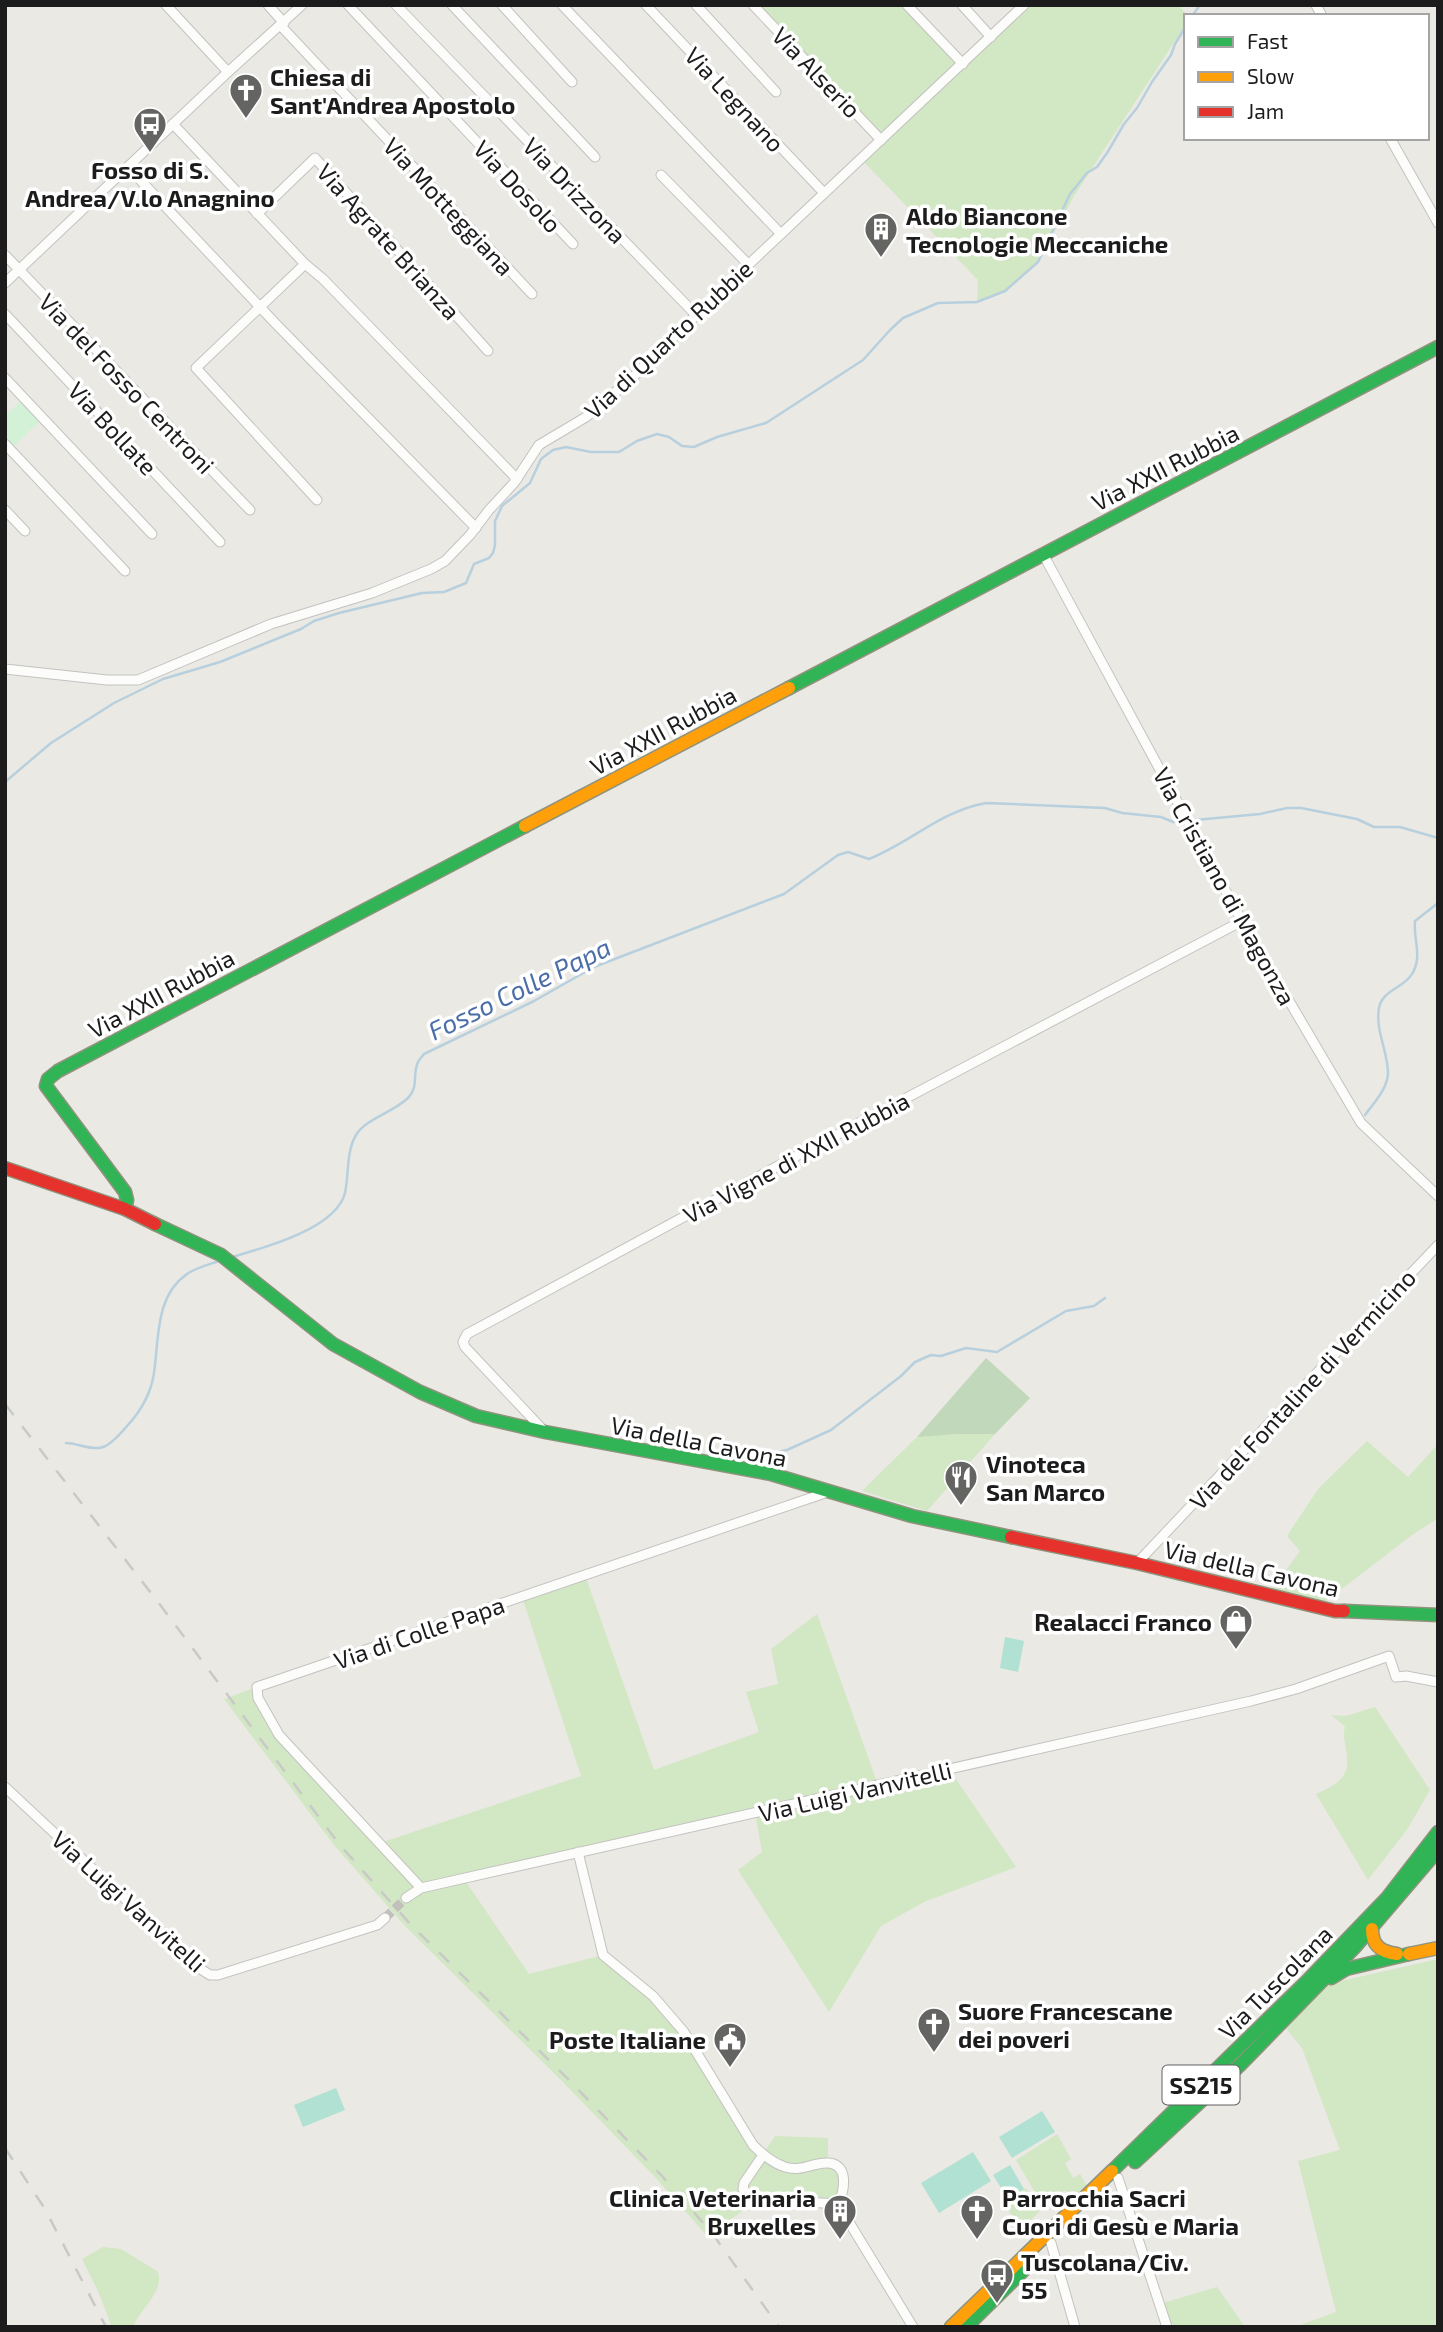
<svg xmlns="http://www.w3.org/2000/svg" width="1443" height="2332" viewBox="0 0 1443 2332" font-family="'Exo 2',sans-serif">
  <rect width="100%" height="100%" fill="#eae9e4"/>
  <!-- grass -->
  <g fill="#d2e7c3">
    <polygon points="753,5 907,5 963,64 1024,5 1178,5 1188,16 1186,16 1186,24 1074,196 1038,262 1005,291 977,302 978,280 861,159 881,140"/>
    <polygon points="930,1434 995,1434 927,1511 862,1491 917,1437"/>
    <polygon points="1367,1441 1408,1477 1438,1444 1438,1518 1412,1535 1326,1601 1272,1589 1300,1551 1287,1536 1319,1488"/>
    <polygon points="585,1575 654,1770 759,1732 746,1692 778,1684 771,1649 817,1614 878,1785 949,1769 1016,1867 924,1902 881,1926 829,2012 738,1870 762,1852 755,1813 464,1879 529,1974 603,1955 653,1996 684,2032 763,2154 775,2136 828,2138 828,2163 843,2172 838,2204 758,2199 708,2237 654,2176 560,2079 406,1927 334,1845 224,1699 257,1687 279,1735 380,1843 581,1776 522,1597"/>
    <path d="M1375 1707 1430 1790 1408 1828 1368 1880 1316 1794C1331 1787 1349 1780 1347 1759 1347 1745 1342 1741 1345 1726L1331 1715 1346 1716Z"/>
    <polygon points="1438,1959 1438,2327 1295,2327 1336,2312 1298,2161 1340,2150 1302,2048 1281,2022 1315,1987"/>
    <polygon points="1057,2134 1071,2159 1065,2163 1073,2178 1080,2174 1087,2186 1073,2200 1067,2191 1063,2191 1046,2207 1043,2206 1016,2160"/>
    <polygon points="1026,2188 1039,2212 1021,2230 1003,2202"/>
    <path d="M103 2247 121 2249 157 2271C167 2289 139 2310 133 2327H112L98 2291 82 2259Z"/>
    <polygon points="1217,2287 1245,2327 1171,2327 1163,2303"/>
  </g>
  <!-- forest -->
  <polygon fill="#c1d8ba" points="986,1358 1030,1398 995,1434 956,1434 917,1437"/>
  <!-- park -->
  <polygon fill="#d2f1d6" points="21,401 40,421 13,447 5,439 5,416"/>
  <!-- pitch -->
  <g fill="#b0e1d2">
    <polygon points="1005,1637 1024,1641 1018,1672 1000,1668"/>
    <polygon points="336,2088 345,2110 303,2127 294,2105"/>
    <polygon points="1042,2111 1055,2132 1012,2158 999,2137"/>
    <polygon points="973,2152 991,2181 939,2213 921,2183"/>
    <polygon points="1010,2165 1024,2189 1008,2199 993,2175"/>
  </g>
  <g fill="none" stroke-linecap="round" stroke-linejoin="round">
    <!-- stream -->
    <g stroke="#b8d0dd" stroke-width="2.5">
      <polyline points="1192,16 1200,5"/>
      <polyline points="5,782 51,743 114,703 163,679 220,662 301,629 314,621 339,613 422,593 444,592 466,583 474,564 489,558 493,553 495,545 495,521 502,506 530,483 541,459 553,450 566,447 591,452 619,452 637,441 657,434 669,437 682,446 694,447 717,437 766,423 863,360 890,330 903,318 938,303 977,302 1005,291 1038,262 1070,194 1087,173 1097,167 1107,153 1124,124 1137,108 1152,82 1171,55 1175,44 1186,26"/>
      <polyline points="1195,820 1260,814 1287,808 1301,808 1357,819 1374,827 1400,827 1438,838"/>
      <path d="M1365 1115C1373 1104 1388 1088 1388 1073 1388 1052 1375 1030 1379 1008 1382 990 1404 988 1412 974 1423 956 1413 940 1415 921L1438 903"/>
      <path d="M232 1257C263 1248 336 1229 345 1193 349 1175 346 1152 356 1135 365 1119 394 1112 408 1098 419 1087 412 1075 418 1062 419 1059 422 1057 424 1054L534 1001 594 967 784 894 838 855 848 852 869 859C911 842 941 811 986 803L1105 808 1122 813 1161 817 1173 822H1179"/>
      <path d="M66 1443C77 1443 92 1451 103 1447 112 1444 121 1433 127 1426 141 1411 151 1393 154 1373 159 1339 155 1296 187 1274 197 1267 211 1264 222 1260"/>
      <polyline points="758,1459 772,1453 787,1450 831,1430 901,1376 915,1362 931,1355 941,1356 966,1348 997,1352 1066,1311 1094,1306 1105,1298"/>
    </g>
    <!-- street-tunnel -->
    <polyline stroke="#c1c0bc" stroke-width="9" stroke-dasharray="9 4.5" stroke-linecap="butt" points="385,1918 406,1898"/>
    <defs>
      <g id="street">
        <polyline points="166,5 228,72"/>
        <polyline points="268,5 284,23"/>
        <polyline points="348,5 573,244"/>
        <polyline points="396,5 696,315"/>
        <polyline points="452,5 595,157"/>
        <polyline points="502,5 572,82"/>
        <polyline points="562,5 781,234"/>
        <polyline points="646,5 824,193"/>
        <polyline points="696,5 776,92"/>
        <polyline points="753,5 881,140"/>
        <polyline points="907,5 963,64"/>
        <polyline points="962,5 991,37"/>
        <polyline points="1316,5 1322,16"/>
        <polyline points="281,26 532,294"/>
        <polyline points="173,124 305,264"/>
        <polyline points="1390,138 1438,223"/>
        <polyline points="128,167 276,324 476,528"/>
        <polyline points="661,175 748,264"/>
        <polyline points="257,214 315,158 488,351"/>
        <polyline points="5,255 250,510"/>
        <polyline points="5,283 228,72 302,5"/>
        <polyline points="5,314 220,542"/>
        <polyline points="5,378 152,534"/>
        <polyline points="5,444 125,571"/>
        <polyline points="317,500 196,368 305,264 323,279 517,479"/>
        <polyline points="5,510 25,531"/>
        <polyline points="1043,554 1242,921 1361,1123 1438,1196"/>
        <polyline points="5,669 107,680 138,680 271,624 372,593 431,569 445,561 470,535 489,510 514,483 539,445 586,417 632,378 729,283 1024,5"/>
        <polyline points="545,1432 465,1347 463,1342 467,1334 802,1153 1242,921"/>
        <polyline points="1137,1563 1438,1245"/>
        <polyline points="5,1787 199,1968 210,1975 218,1975 377,1925 385,1918"/>
        <path d="M578 1852 603 1955 653 1996 684 2032 753 2145C762 2154 772 2163 785 2167 803 2172 813 2162 828 2163 850 2164 844 2192 838 2204"/>
        <polyline points="421,1888 279,1735 258,1698 257,1687 828,1492"/>
        <polyline points="406,1898 421,1888 1251,1701 1296,1689 1389,1656 1396,1677 1406,1676 1438,1682"/>
        <polyline points="763,2155 744,2183 743,2189 751,2197 758,2199 838,2204"/>
        <polyline points="1118,2178 1167,2327"/>
        <polyline points="838,2204 913,2327"/>
        <polyline points="1051,2243 1075,2327"/>
      </g>
      <g id="fast">
        <polyline points="789,688 1438,347"/>
        <polyline points="125,1209 127,1200 125,1192 46,1086 48,1079 58,1071 525,826"/>
        <polyline points="155,1224 221,1255 333,1344 420,1392 476,1416 545,1432 771,1474 912,1516 1011,1537"/>
        <polyline points="1344,1611 1438,1615"/>
        <polyline points="1331,1978 1346,1969 1409,1954"/>
        <polyline points="1135,2162 1240,2065 1354,1948 1438,1850"/>
        <polyline points="1112,2171 1309,1979 1387,1898 1438,1832"/>
        <polyline points="966,2327 1032,2262"/>
      </g>
      <g id="slow">
        <polyline points="525,826 789,688"/>
        <path d="M1372 1929C1372 1946 1381 1952 1397 1954"/>
        <polyline points="1409,1954 1438,1948"/>
        <polyline points="951,2327 1112,2171"/>
      </g>
      <g id="jam">
        <polyline points="5,1168 125,1209 155,1224"/>
        <polyline points="1011,1537 1137,1563 1335,1611 1344,1611"/>
      </g>
    </defs>
    <!-- street casing -->
    <use href="#street" stroke="#c3c2c0" stroke-width="11"/>
    <!-- fast casing -->
    <use href="#fast" stroke="#8f937d" stroke-width="15"/>
    <!-- slow casing -->
    <use href="#slow" stroke="#8f937d" stroke-width="15"/>
    <!-- jam casing -->
    <use href="#jam" stroke="#8f937d" stroke-width="15"/>
    <!-- street -->
    <use href="#street" stroke="#fcfcfb" stroke-width="9"/>
    <!-- fast -->
    <use href="#fast" stroke="#30b455" stroke-width="12"/>
    <!-- slow -->
    <use href="#slow" stroke="#ff9f0a" stroke-width="12"/>
    <!-- jam -->
    <use href="#jam" stroke="#e5322d" stroke-width="12"/>
    <!-- rail -->
    <g stroke="#c9c9c8" stroke-width="2.5" stroke-dasharray="14 14" stroke-linecap="butt">
      <polyline points="5,1404 161,1606 339,1844 411,1925 565,2076 662,2176 712,2233 779,2327"/>
      <polyline points="5,2148 45,2209 106,2327"/>
    </g>
  </g>
  <!-- icons -->
  <defs>
    <symbol id="church-pin" viewBox="-11 -11 22 30"><path d="M0 17L-7.5 6A9.5 9.5 0 1 1 7.5 6Z" fill="#646462" stroke="#fff"/><path d="M-1.2-6h2.4v3.5h3.3v2.4h-3.3V6h-2.4V-.1h-3.3v-2.4h3.3Z" fill="#fff"/></symbol>
    <symbol id="bus-pin" viewBox="-11 -11 22 30"><path d="M0 17L-7.5 6A9.5 9.5 0 1 1 7.5 6Z" fill="#646462" stroke="#fff"/><path d="M-5-6H5V4H4V6H2V4H-2V6H-4V4H-5ZM-3.5-4V0h7V-4ZM-3.5 1.2v1.5H-2V1.2ZM2 1.2v1.5H3.5V1.2Z" fill="#fff"/></symbol>
    <symbol id="building-pin" viewBox="-11 -11 22 30"><path d="M0 17L-7.5 6A9.5 9.5 0 1 1 7.5 6Z" fill="#646462" stroke="#fff"/><path d="M-4-6H4V6H1V3H-1V6H-4ZM-2.5-4.3h1.7v1.8h-1.7ZM.8-4.3h1.7v1.8H.8ZM-2.5-1h1.7V.8h-1.7ZM.8-1h1.7V.8H.8Z" fill="#fff"/></symbol>
    <symbol id="restaurant-pin" viewBox="-11 -11 22 30"><path d="M0 17L-7.5 6A9.5 9.5 0 1 1 7.5 6Z" fill="#646462" stroke="#fff"/><path d="M-5-6h1v4h1v-4h1v4h1v-4h1v5L-1.5 .5V6h-2V.5L-5-1ZM5-6V6H3V1.5H1.5Q1.5-4 5-6Z" fill="#fff"/></symbol>
    <symbol id="shop-pin" viewBox="-11 -11 22 30"><path d="M0 17L-7.5 6A9.5 9.5 0 1 1 7.5 6Z" fill="#646462" stroke="#fff"/><path d="M-5-2.5h2.3a2.7 3.5 0 0 1 5.4 0H5L5.5 6h-11ZM-1.5-2.5h3a1.5 2.3 0 0 0-3 0Z" fill="#fff"/></symbol>
    <symbol id="civic-pin" viewBox="-11 -11 22 30"><path d="M0 17L-7.5 6A9.5 9.5 0 1 1 7.5 6Z" fill="#646462" stroke="#fff"/><path d="M-.6-6.5H3V-4.5H.6V-3L4-1V1h2V6H-6V1h2V-1L-.6-3ZM-1.2 2.5V6h2.4V2.5Z" fill="#fff"/></symbol>
  </defs>
  <g fill-rule="evenodd">
    <use href="#church-pin" x="227" y="71" width="38" height="52"/>
    <use href="#bus-pin" x="131" y="105" width="38" height="52"/>
    <use href="#building-pin" x="862" y="210" width="38" height="52"/>
    <use href="#restaurant-pin" x="942" y="1458" width="38" height="52"/>
    <use href="#shop-pin" x="1217" y="1602" width="38" height="52"/>
    <use href="#church-pin" x="915" y="2005" width="38" height="52"/>
    <use href="#civic-pin" x="711" y="2020" width="38" height="52"/>
    <use href="#building-pin" x="821" y="2192" width="38" height="52"/>
    <use href="#church-pin" x="958" y="2192" width="38" height="52"/>
    <use href="#bus-pin" x="978" y="2256" width="38" height="52"/>
  </g>
  <g text-anchor="middle" dominant-baseline="central" stroke-width="7" stroke-linejoin="round" paint-order="stroke">
    <!-- shield labels -->
    <rect fill="#fff" stroke="#606060" stroke-width="2" x="1162.5" y="2065.5" width="77" height="39" rx="5"/>
    <g font-size="23" font-weight="bold" fill="#1c1c1c">
      <text x="1201" y="2085">SS215</text>
    </g>
    <!-- street labels -->
    <g font-size="24" fill="#1c1c1c" stroke="#fff">
      <text transform="translate(817 72) rotate(46)">Via Alserio</text>
      <text transform="translate(735 99) rotate(47)">Via Legnano</text>
      <text transform="translate(518 186) rotate(47)">Via Dosolo</text>
      <text transform="translate(575 190) rotate(46)">Via Drizzona</text>
      <text transform="translate(449 206) rotate(47)">Via Motteggiana</text>
      <text transform="translate(389 241) rotate(48)">Via Agrate Brianza</text>
      <text transform="translate(668 339) rotate(-43)">Via di Quarto Rubbie</text>
      <text transform="translate(127 383) rotate(46)">Via del Fosso Centroni</text>
      <text transform="translate(113 428) rotate(47)">Via Bollate</text>
      <text transform="translate(1165 467) rotate(-27)">Via XXII Rubbia</text>
      <text transform="translate(663 730) rotate(-28)">Via XXII Rubbia</text>
      <text transform="translate(1225 886) rotate(61)">Via Cristiano di Magonza</text>
      <text transform="translate(161 993) rotate(-28)">Via XXII Rubbia</text>
      <text transform="translate(796 1157) rotate(-28)">Via Vigne di XXII Rubbia</text>
      <text transform="translate(1302 1389) rotate(-47)">Via del Fontaline di Vermicino</text>
      <text transform="translate(699 1441) rotate(11)">Via della Cavona</text>
      <text transform="translate(1252 1568) rotate(13)">Via della Cavona</text>
      <text transform="translate(419 1632) rotate(-19)">Via di Colle Papa</text>
      <text transform="translate(855 1791) rotate(-13)">Via Luigi Vanvitelli</text>
      <text transform="translate(129 1901) rotate(42)">Via Luigi Vanvitelli</text>
      <text transform="translate(1275 1982) rotate(-45)">Via Tuscolana</text>
    </g>
    <!-- poi labels -->
    <g font-size="24" font-weight="bold" fill="#1c1c1c" stroke="#fff" text-anchor="start">
      <text x="270" y="76">Chiesa di<tspan x="270" dy="28">Sant'Andrea Apostolo</tspan></text>
      <text x="150" y="169" text-anchor="middle">Fosso di S.<tspan x="150" dy="28">Andrea/V.lo Anagnino</tspan></text>
      <text x="906" y="215">Aldo Biancone<tspan x="906" dy="28">Tecnologie Meccaniche</tspan></text>
      <text x="986" y="1463">Vinoteca<tspan x="986" dy="28">San Marco</tspan></text>
      <text x="1212" y="1621" text-anchor="end">Realacci Franco</text>
      <text x="958" y="2010">Suore Francescane<tspan x="958" dy="28">dei poveri</tspan></text>
      <text x="706" y="2039" text-anchor="end">Poste Italiane</text>
      <text x="816" y="2197" text-anchor="end">Clinica Veterinaria<tspan x="816" dy="28">Bruxelles</tspan></text>
      <text x="1002" y="2197">Parrocchia Sacri<tspan x="1002" dy="28">Cuori di Gesù e Maria</tspan></text>
      <text x="1021" y="2261">Tuscolana/Civ.<tspan x="1021" dy="28">55</tspan></text>
    </g>
    <!-- water labels -->
    <g font-size="26" font-style="italic" fill="#4c6ea8" stroke="#fff">
      <text transform="translate(519 988) rotate(-26)">Fosso Colle Papa</text>
    </g>
  </g>
  <!-- border -->
  <rect width="1443" height="2332" fill="none" stroke="#1c1c1c" stroke-width="14"/>
  <!-- legend -->
  <rect x="1184" y="14" width="245" height="126" fill="#ffffff" stroke="#a4a4a4" stroke-width="2"/>
  <rect x="1198" y="37" width="35" height="10" fill="#30b455" stroke="#a4a4a4" stroke-width="2"/>
  <text x="1247" y="49" font-size="21" fill="#1c1c1c">Fast</text>
  <rect x="1198" y="72" width="35" height="10" fill="#ff9f0a" stroke="#a4a4a4" stroke-width="2"/>
  <text x="1247" y="84" font-size="21" fill="#1c1c1c">Slow</text>
  <rect x="1198" y="107" width="35" height="10" fill="#e5322d" stroke="#a4a4a4" stroke-width="2"/>
  <text x="1247" y="119" font-size="21" fill="#1c1c1c">Jam</text>
</svg>
